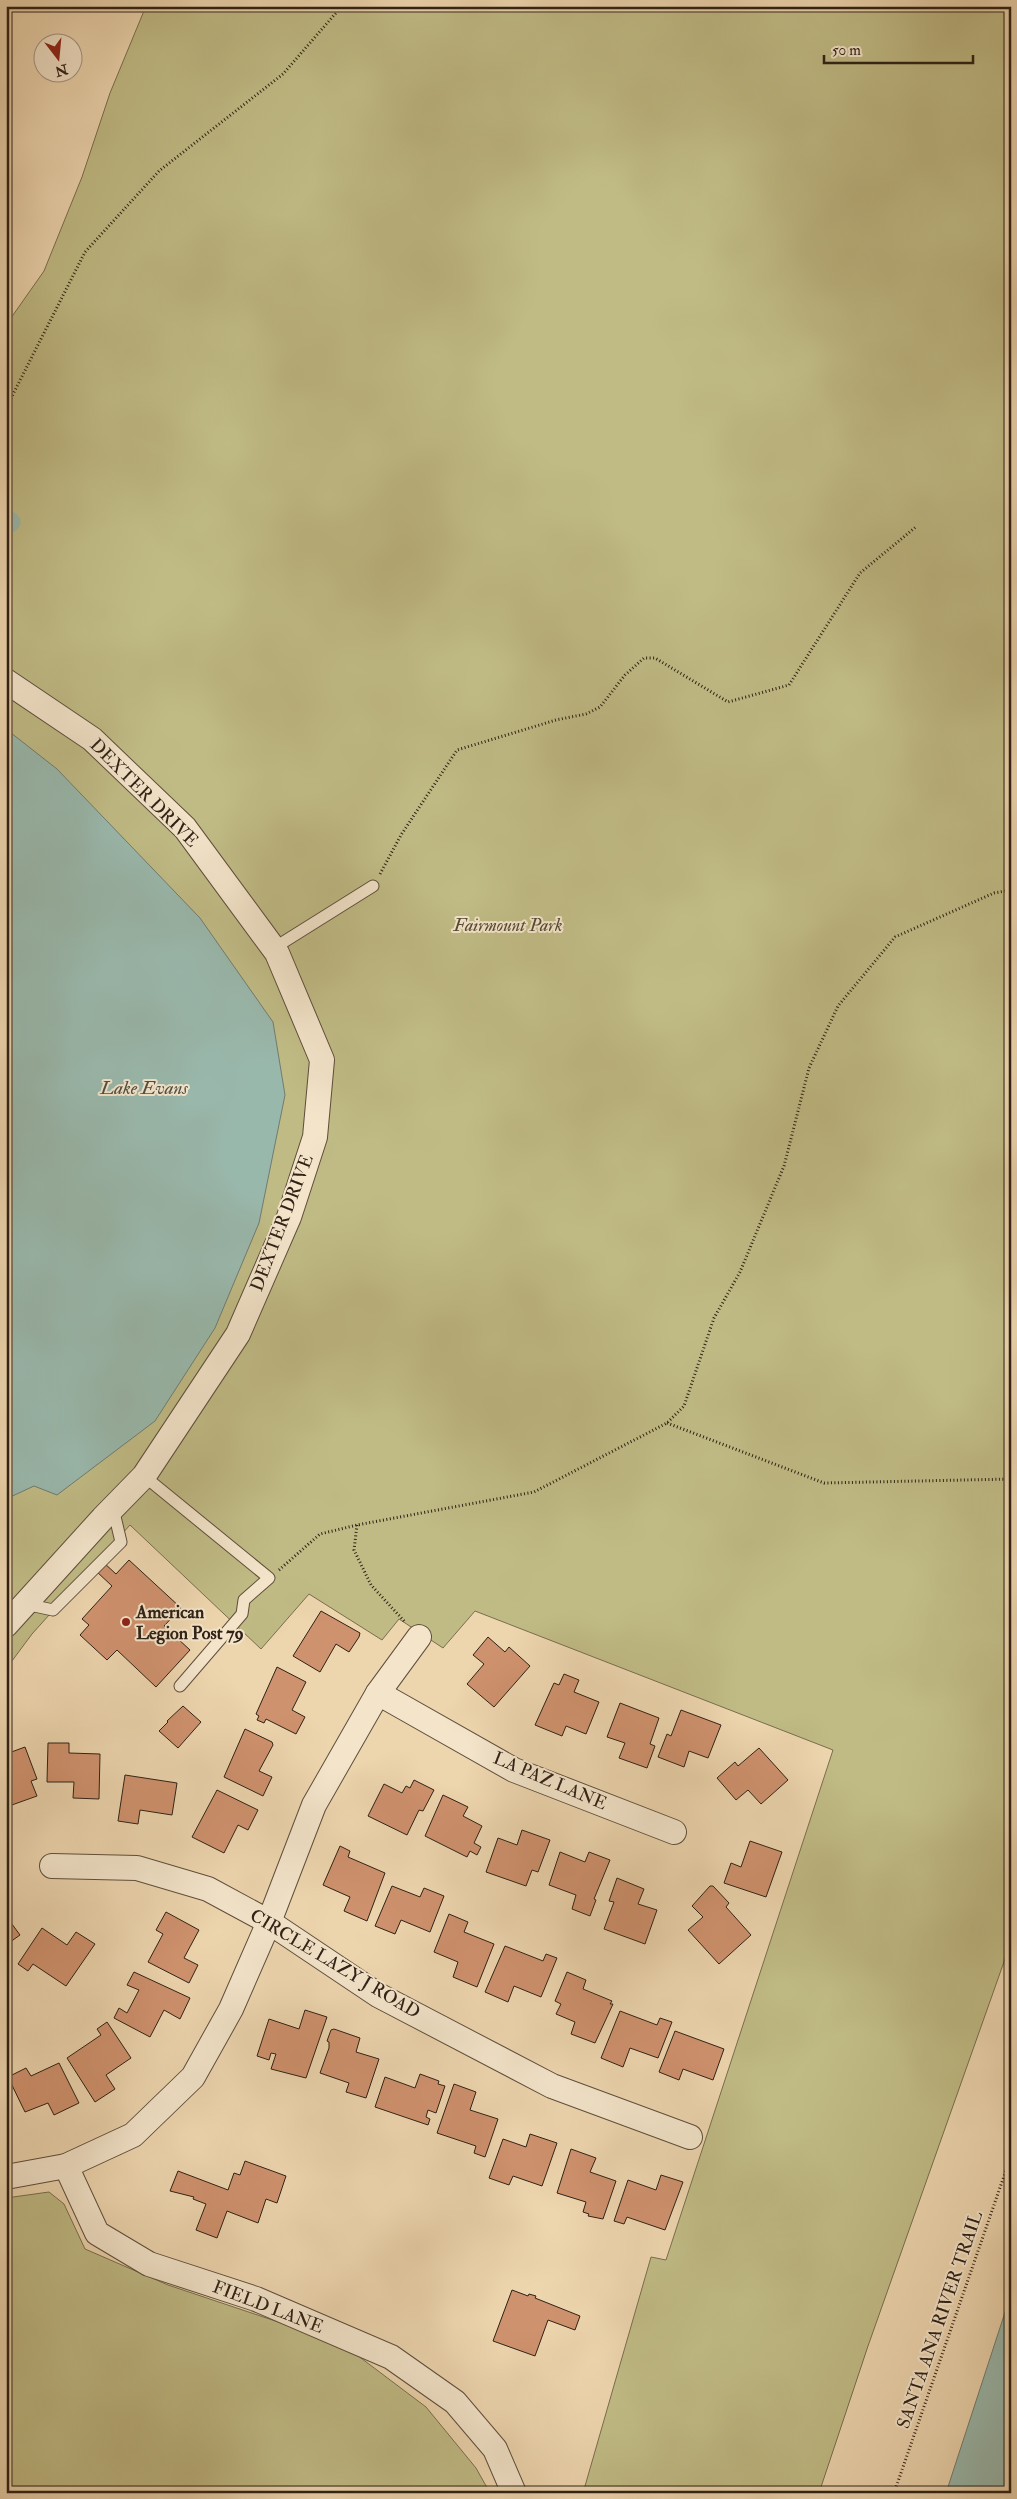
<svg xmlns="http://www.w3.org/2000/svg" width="1017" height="2499" viewBox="0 0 1017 2499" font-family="'IM FELL Double Pica',serif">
  <rect width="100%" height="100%" fill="#edd5ae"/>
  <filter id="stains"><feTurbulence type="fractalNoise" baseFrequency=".004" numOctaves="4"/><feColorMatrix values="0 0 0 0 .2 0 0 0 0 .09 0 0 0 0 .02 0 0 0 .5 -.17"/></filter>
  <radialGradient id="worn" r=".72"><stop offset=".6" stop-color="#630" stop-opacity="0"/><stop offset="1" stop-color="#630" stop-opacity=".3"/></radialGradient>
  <!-- green -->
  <g fill="#c0bb85" stroke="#786e4e">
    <polygon points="146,6 1011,6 1011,1942 868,2346 819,2493 583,2493 651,2257 666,2260 833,1750 475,1611 443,1648 399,1619 382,1640 309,1594 261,1649 130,1525 32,1634 6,1669 6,325 44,271 82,177 110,93"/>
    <polygon points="49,2192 64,2204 85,2249 168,2285 341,2343 426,2407 476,2468 490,2493 6,2493 6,2198"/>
  </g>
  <!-- water -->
  <g fill="#99b8ac" stroke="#6f7c70">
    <polygon points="6,729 57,769 200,918 273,1022 285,1095 259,1223 215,1328 155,1421 57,1495 34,1486 6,1499"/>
    <polygon points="1011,2294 1011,2493 946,2493"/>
  </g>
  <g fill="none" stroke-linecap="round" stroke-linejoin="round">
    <!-- canal -->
    <polyline stroke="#99b8ac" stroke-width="21" points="6,524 10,522"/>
  </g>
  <!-- building -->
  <g fill="#cf926e" stroke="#2f2116">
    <polygon points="129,1560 181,1608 164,1626 190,1650 156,1687 117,1650 107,1660 80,1635 89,1625 82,1619 112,1586 96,1571 103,1562 116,1574"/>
    <polygon points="321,1611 360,1633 359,1637 349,1652 336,1644 320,1672 293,1656"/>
    <polygon points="488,1637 505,1652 509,1647 530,1666 494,1707 467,1684 484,1664 473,1655"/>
    <polygon points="277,1667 306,1682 292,1710 305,1717 296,1734 266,1719 264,1723 257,1720 259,1716 256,1714"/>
    <polygon points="564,1674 579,1680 574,1692 599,1702 586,1734 566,1726 562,1736 535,1725 554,1683 559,1685"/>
    <polygon points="620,1703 659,1718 650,1744 655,1746 647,1768 619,1758 625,1743 607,1737"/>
    <polygon points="183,1706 201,1722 178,1748 159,1731 168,1722 167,1721"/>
    <polygon points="681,1710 721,1725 708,1758 689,1751 684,1767 658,1757 667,1734 671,1736"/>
    <polygon points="245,1729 272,1742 273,1745 259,1771 272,1777 263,1796 224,1777"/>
    <polygon points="48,1743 69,1743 69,1753 100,1754 99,1799 73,1798 74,1782 47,1782"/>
    <polygon points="25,1747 37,1779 31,1781 37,1796 9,1806 6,1798 6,1754"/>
    <polygon points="759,1748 788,1780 761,1804 748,1790 736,1800 717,1778 735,1762 738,1766"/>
    <polygon points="125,1775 177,1783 172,1815 140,1810 138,1824 118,1821"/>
    <polygon points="414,1780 434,1790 423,1811 419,1810 407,1835 368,1816 384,1784 402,1793 406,1786 410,1788"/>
    <polygon points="217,1790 258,1810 248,1830 238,1825 224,1853 192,1837"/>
    <polygon points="443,1795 468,1807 463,1816 482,1826 474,1843 481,1847 477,1855 470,1851 467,1857 425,1836"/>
    <polygon points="522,1830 550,1840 538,1872 532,1870 526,1886 486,1872 498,1838 517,1845"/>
    <polygon points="750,1841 782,1852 766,1897 724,1883 731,1863 741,1867"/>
    <polygon points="340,1846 350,1851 348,1857 385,1873 367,1921 344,1911 350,1897 323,1885"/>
    <polygon points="560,1852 585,1862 589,1852 610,1860 594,1899 596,1900 590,1916 572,1909 576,1895 549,1885"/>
    <polygon points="617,1878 644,1889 638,1904 657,1910 645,1944 604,1929 614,1902 609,1901"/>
    <polygon points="392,1886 420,1897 424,1888 444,1896 430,1932 401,1920 395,1934 375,1926"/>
    <polygon points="710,1886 713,1886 729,1903 726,1907 751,1935 719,1964 688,1930 703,1917 692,1906"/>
    <polygon points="166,1912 199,1930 184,1958 198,1965 189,1983 148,1962 163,1934 156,1930"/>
    <polygon points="449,1914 468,1922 464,1932 494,1944 477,1987 453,1977 458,1962 434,1952"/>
    <polygon points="6,1916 20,1935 6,1945"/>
    <polygon points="42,1928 67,1945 76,1932 95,1944 66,1986 33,1964 28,1971 18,1964"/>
    <polygon points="505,1946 543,1961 546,1954 557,1958 541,1997 514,1986 508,2002 485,1992"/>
    <polygon points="134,1972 190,1998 180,2019 164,2010 150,2037 114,2018 119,2008 127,2013 139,1990 127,1985"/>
    <polygon points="567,1972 586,1980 583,1989 612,2001 610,2004 613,2004 595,2043 571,2034 575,2022 556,2014 561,2004 555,2001"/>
    <polygon points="305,2010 327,2017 306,2078 271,2069 276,2054 271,2053 269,2060 257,2056 269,2019 299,2029"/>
    <polygon points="620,2011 657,2025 660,2018 672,2022 658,2058 630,2048 623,2067 601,2058"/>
    <polygon points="107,2022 131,2058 106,2075 115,2089 95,2102 67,2058 101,2035 97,2029"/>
    <polygon points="334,2029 360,2038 356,2052 379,2059 366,2098 346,2092 349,2083 320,2073 329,2048 329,2042 327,2041 331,2030"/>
    <polygon points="675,2031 724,2049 713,2080 683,2069 679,2080 659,2072"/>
    <polygon points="59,2063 79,2103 54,2115 48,2103 25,2112 8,2077 26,2068 31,2076"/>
    <polygon points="420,2074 439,2081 438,2084 445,2086 436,2113 428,2110 426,2117 430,2119 428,2125 375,2107 385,2077 415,2088"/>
    <polygon points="454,2084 476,2092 470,2110 498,2119 485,2157 474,2153 476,2146 437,2133"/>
    <polygon points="530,2134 557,2143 542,2186 513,2176 509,2185 489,2178 503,2139 526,2147"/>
    <polygon points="571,2149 596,2158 590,2172 616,2181 603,2219 588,2216 589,2214 583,2212 586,2202 557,2193"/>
    <polygon points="245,2161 286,2176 277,2203 266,2199 258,2223 227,2211 217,2238 196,2230 206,2204 193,2199 194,2197 170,2191 178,2171 228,2190 234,2173 240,2175"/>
    <polygon points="661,2175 683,2182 665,2230 627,2217 624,2224 614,2221 628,2180 656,2190"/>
    <polygon points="512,2290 528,2296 529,2294 536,2296 535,2298 580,2316 575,2330 548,2320 535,2356 493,2341"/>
  </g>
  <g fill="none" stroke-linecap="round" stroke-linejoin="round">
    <defs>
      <g id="service">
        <polyline points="274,948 373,886"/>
        <polyline points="144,1476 269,1578 244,1600 242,1614 180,1686"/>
        <polyline points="25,1604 53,1610 121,1542 113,1508"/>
      </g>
      <g id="minor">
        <polyline points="6,681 92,739 185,828 277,953 322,1060 315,1137 289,1217 238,1334 144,1476 103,1518 6,1625"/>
        <polyline points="378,1693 514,1770 674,1832"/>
        <polyline points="52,1866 137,1868 208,1889 269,1922 378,1995 552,2086 690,2137"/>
        <polyline points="66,2166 133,2135 193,2077 231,2009 269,1922 314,1805 378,1693 419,1637"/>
        <polyline points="6,2177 66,2166 97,2233 149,2264 256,2299 391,2357 455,2402 495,2449 514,2493"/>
      </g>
    </defs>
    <!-- service casing -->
    <use href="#service" stroke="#5e4e3c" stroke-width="13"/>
    <!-- minor casing -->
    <use href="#minor" stroke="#5e4e3c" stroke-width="26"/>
    <!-- path -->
    <g stroke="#2f2116" stroke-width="3" stroke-dasharray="1 2.5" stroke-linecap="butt">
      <polyline points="6,408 85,252 159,171 283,74 342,6"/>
      <polyline points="380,874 401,835 457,750 556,720 586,714 600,707 625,675 644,658 655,658 728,702 789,685 860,573 917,526"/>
      <polyline points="667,1423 824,1483 1011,1479"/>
      <polyline points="357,1525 354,1550 371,1585 405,1622"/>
      <polyline points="279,1570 320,1534 357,1525 534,1492 667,1423 684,1406 714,1318 740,1272 784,1166 809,1068 838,1006 895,937 994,893 1011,890"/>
      <polyline points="894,2493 1011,2156"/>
    </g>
    <!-- service -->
    <use href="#service" stroke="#f3e4ca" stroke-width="11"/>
    <!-- minor -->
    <use href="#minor" stroke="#f3e4ca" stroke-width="24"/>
  </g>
  <!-- markers -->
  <circle fill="#8f2418" stroke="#f3e4ca" stroke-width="2" cx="126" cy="1622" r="5"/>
  <g text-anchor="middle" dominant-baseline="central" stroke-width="4" stroke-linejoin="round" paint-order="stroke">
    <!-- street labels -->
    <g font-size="18" fill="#2f2116" stroke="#f3e4ca">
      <text transform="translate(144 793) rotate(45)">DEXTER DRIVE</text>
      <text transform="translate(282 1223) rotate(-69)">DEXTER DRIVE</text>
      <text transform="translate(550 1781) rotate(23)">LA PAZ LANE</text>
      <text transform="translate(335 1964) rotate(31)">CIRCLE LAZY J ROAD</text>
      <text transform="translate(268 2307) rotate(21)">FIELD LANE</text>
      <text transform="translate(940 2320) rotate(-71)">SANTA ANA RIVER TRAIL</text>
    </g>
    <!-- park labels -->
    <g font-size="18" font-style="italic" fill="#534832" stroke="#f3e4ca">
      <text x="508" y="925">Fairmount Park</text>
    </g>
    <!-- poi labels -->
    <g font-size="18" font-weight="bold" fill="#2f2116" stroke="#f3e4ca" text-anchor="start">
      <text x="136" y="1612">American<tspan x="136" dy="21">Legion Post 79</tspan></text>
    </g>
    <!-- water labels -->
    <g font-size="19" font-style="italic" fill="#4f4e43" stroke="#f3e4ca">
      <text x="144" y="1088">Lake Evans</text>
    </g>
  </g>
  <!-- margin -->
  <rect width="1017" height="2499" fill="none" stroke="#edd5ae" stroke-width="25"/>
  <rect x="8" y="8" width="1002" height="2484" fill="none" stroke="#2f2116" stroke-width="2.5"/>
  <rect x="12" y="12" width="992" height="2474" fill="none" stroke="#2f2116"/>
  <!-- north arrow -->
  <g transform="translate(58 58) rotate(164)"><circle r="24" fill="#f3e4ca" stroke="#a59682"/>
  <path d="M0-4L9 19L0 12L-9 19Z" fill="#8f2418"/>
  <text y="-8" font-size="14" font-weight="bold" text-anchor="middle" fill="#2f2116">N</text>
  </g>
  <!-- scale -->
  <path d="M824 55v8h149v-8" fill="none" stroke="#2f2116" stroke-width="2.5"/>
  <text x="832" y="55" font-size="15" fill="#2f2116" stroke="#f3e4ca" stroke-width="4" paint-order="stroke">50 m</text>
  <rect width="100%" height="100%" filter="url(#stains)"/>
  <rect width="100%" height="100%" fill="url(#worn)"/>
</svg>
